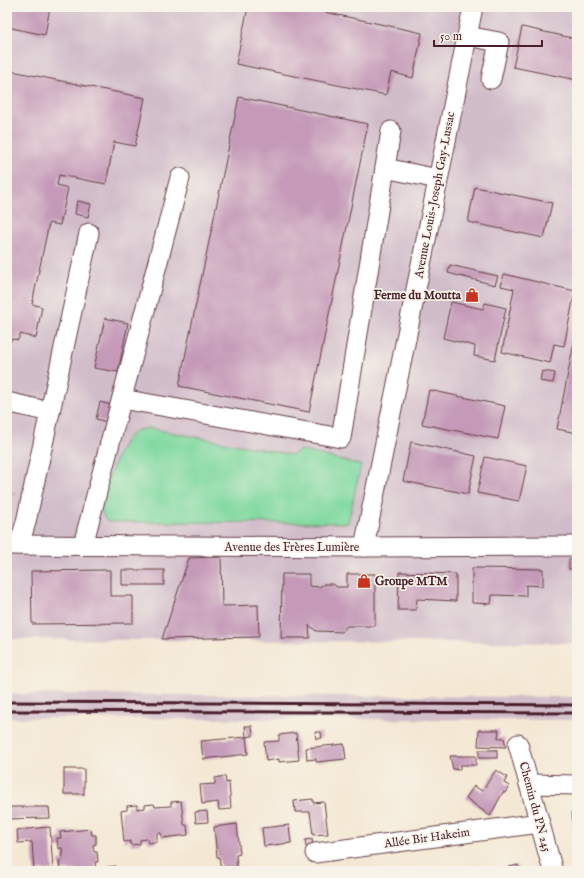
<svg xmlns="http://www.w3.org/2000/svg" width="584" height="878" viewBox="0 0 584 878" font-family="'IM FELL English',serif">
  <rect width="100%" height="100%" fill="#f7f3e8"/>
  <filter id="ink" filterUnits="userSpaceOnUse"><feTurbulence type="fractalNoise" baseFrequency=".025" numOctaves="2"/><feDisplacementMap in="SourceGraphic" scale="8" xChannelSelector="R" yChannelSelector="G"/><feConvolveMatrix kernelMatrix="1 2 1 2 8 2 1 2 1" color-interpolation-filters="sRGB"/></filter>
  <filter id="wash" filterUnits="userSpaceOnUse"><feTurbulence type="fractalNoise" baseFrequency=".012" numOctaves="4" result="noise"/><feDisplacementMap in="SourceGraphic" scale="16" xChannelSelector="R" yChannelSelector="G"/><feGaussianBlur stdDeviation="0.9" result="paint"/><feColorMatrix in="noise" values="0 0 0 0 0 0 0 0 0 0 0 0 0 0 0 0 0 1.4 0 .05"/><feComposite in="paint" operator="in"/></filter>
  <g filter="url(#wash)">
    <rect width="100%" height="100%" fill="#f4e8d4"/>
    <!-- industrial -->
    <g fill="#d1bdca">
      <polygon points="7,7 577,7 577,643 7,639"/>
      <polygon points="7,694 577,697 577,720 7,718"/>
    </g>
    <!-- green -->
    <path fill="#7dd89e" stroke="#647c64" d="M148 428 293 455 300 450 361 465 348 523 112 522 106 521 101 511C105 490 116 441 136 431 140 429 144 429 148 428Z"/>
    <g id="blocks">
      <!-- building -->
      <g fill="#c49ab8">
        <polygon points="7,7 50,7 45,35 7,27"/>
        <polygon points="248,7 301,7 422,33 413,78 391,72 386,95 236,64"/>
        <polygon points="522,27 577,39 577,80 513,67"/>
        <polygon points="7,70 145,98 135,146 114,142 106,184 59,175 57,185 68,188 60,225 49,223 32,304 42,307 36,338 20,334 18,340 11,339 10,343 7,342"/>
        <polygon points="239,97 368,124 309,412 179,386"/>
        <polygon points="475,187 552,203 544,238 468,222"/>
        <polygon points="77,201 91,204 88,217 75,214"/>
        <polygon points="450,265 498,276 495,285 448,273"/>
        <polygon points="504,274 575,291 564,346 554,344 550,363 502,352 514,289 501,286"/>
        <polygon points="451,302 483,309 485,303 506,308 495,360 474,356 475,346 443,338"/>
        <polygon points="105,318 128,323 118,372 94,368"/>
        <polygon points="576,332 577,332 577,433 557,429"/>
        <polygon points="542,371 555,373 553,383 540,381"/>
        <polygon points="429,390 505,406 498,439 422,424"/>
        <polygon points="100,402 111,405 107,422 96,419"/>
        <polygon points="411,442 476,456 468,494 403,481"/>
        <polygon points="485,457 527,466 519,501 477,493"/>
        <polygon points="221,557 222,606 258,605 259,637 162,639 189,558"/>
        <rect x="569" y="559" width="8" height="10"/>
        <polygon points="472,568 543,569 543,586 526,585 526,596 492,595 491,604 472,603"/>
        <polygon points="110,570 110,596 133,596 133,623 32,624 31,571"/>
        <rect x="122" y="570" width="42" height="15"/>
        <polygon points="399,572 456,574 456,601 417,599 416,610 398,610"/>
        <polygon points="282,574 309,574 309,586 319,587 324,584 333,584 337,587 347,587 347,574 375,574 375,626 347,626 342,632 316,631 309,625 310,638 281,638"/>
        <polygon points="245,726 252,726 253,736 246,737 248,754 203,759 201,741 246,737"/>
        <polygon points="479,730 499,730 498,738 504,738 506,747 478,746"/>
        <polygon points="315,732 321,732 322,738 316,739"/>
        <polygon points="296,733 299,760 279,762 279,759 266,761 264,742 279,741 279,735"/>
        <polygon points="344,744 346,759 316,762 316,759 307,760 306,748"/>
        <rect x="479" y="750" width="18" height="8"/>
        <polygon points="450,756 476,756 476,765 460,765 460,770 453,769"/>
        <rect x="64" y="769" width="20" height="25"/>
        <polygon points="496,770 507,777 504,783 509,786 505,793 503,792 490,816 466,798 474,786 482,791"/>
        <polygon points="225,776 226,783 229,782 231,809 219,810 218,802 202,804 200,785 215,784 215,778"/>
        <polygon points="313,799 313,803 324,802 328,834 313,835 310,812 295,812 294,801"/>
        <polygon points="181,801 184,825 187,825 188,835 162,838 161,833 157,833 157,842 148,843 147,839 140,840 140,844 131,845 130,841 124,842 121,811 127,810 127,806 137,805 137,809 145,808 145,805 154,804 155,807 171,806 171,802"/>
        <polygon points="7,807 49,807 50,818 7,819"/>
        <polygon points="207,811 208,822 196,823 195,812"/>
        <polygon points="572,811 577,811 577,839 574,839"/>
        <polygon points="237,824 240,854 236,855 237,867 221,869 219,857 217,857 214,827"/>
        <polygon points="289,825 291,843 264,846 262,828"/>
        <polygon points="50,827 53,870 34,871 32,842 18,843 17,830"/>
        <polygon points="91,829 92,835 96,835 96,844 93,845 94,852 97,852 98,862 95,862 96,871 60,870 59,861 63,860 62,848 58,848 57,838 61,838 60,832"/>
        <polygon points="312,839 313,847 306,847 305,840"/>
        <polygon points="518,865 519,871 496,871 496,870"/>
        <polygon points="116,866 116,871 106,871 106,867"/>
      </g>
    </g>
  </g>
  <g filter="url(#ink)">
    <use href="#blocks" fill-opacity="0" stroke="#643d44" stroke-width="1"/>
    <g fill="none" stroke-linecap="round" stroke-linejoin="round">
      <defs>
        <g id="minor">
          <polyline points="467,36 499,42 491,79"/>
          <polyline points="385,168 438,179"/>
          <polyline points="122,399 341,438 391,131"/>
          <polyline points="7,402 50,412"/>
          <polyline points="7,545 364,547 577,546"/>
          <polyline points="19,545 26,522 89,233"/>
          <polyline points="83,545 180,178"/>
          <polyline points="364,547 473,7"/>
          <polyline points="518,744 553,871"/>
          <polyline points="529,784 577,785"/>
          <polyline points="315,853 540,823"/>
        </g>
      </defs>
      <!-- minor casing -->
      <use href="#minor" stroke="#643d44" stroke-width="21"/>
      <!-- path -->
      <polyline stroke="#643d44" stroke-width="2.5" stroke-dasharray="1 3" stroke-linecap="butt" points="7,493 15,495"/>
      <!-- minor -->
      <use href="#minor" stroke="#fff" stroke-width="19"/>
      <!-- rail -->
      <g stroke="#4a1f2b" stroke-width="3">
        <polyline points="7,702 577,705"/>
        <polyline points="7,711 577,713"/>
      </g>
    </g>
  </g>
  <!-- icons -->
  <defs>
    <symbol id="shop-bare" viewBox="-9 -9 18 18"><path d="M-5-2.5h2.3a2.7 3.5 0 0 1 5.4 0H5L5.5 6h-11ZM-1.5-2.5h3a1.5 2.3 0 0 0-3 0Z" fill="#c8321e" stroke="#f7f3e8" stroke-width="2.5" paint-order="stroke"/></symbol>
  </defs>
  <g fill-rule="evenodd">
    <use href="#shop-bare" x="462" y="285" width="20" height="20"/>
    <use href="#shop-bare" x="354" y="571" width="20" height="20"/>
  </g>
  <g text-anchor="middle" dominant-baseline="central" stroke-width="3.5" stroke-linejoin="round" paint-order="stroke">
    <!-- street labels -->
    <g font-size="12" fill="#4a1f2b" stroke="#f7f3e8">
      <text transform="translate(435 195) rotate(-79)">Avenue Louis-Joseph Gay-Lussac</text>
      <text x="292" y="547">Avenue des Frères Lumière</text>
      <text transform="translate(535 807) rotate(75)">Chemin du PN 245</text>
      <text transform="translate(427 838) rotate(-8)">Allée Bir Hakeim</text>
    </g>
    <!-- poi labels -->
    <g font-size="12" font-weight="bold" fill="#4a1f2b" stroke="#f7f3e8" text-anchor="end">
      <text x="461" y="295">Ferme du Moutta</text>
      <text x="375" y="581" text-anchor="start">Groupe MTM</text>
    </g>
  </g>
  <!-- margin -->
  <rect width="584" height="878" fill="none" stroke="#f7f3e8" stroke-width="24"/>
  <!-- scale -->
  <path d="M434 40v6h108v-6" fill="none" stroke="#4a1f2b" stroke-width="2"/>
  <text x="440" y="40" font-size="12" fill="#4a1f2b" stroke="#f7f3e8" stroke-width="3" paint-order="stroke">50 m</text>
</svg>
